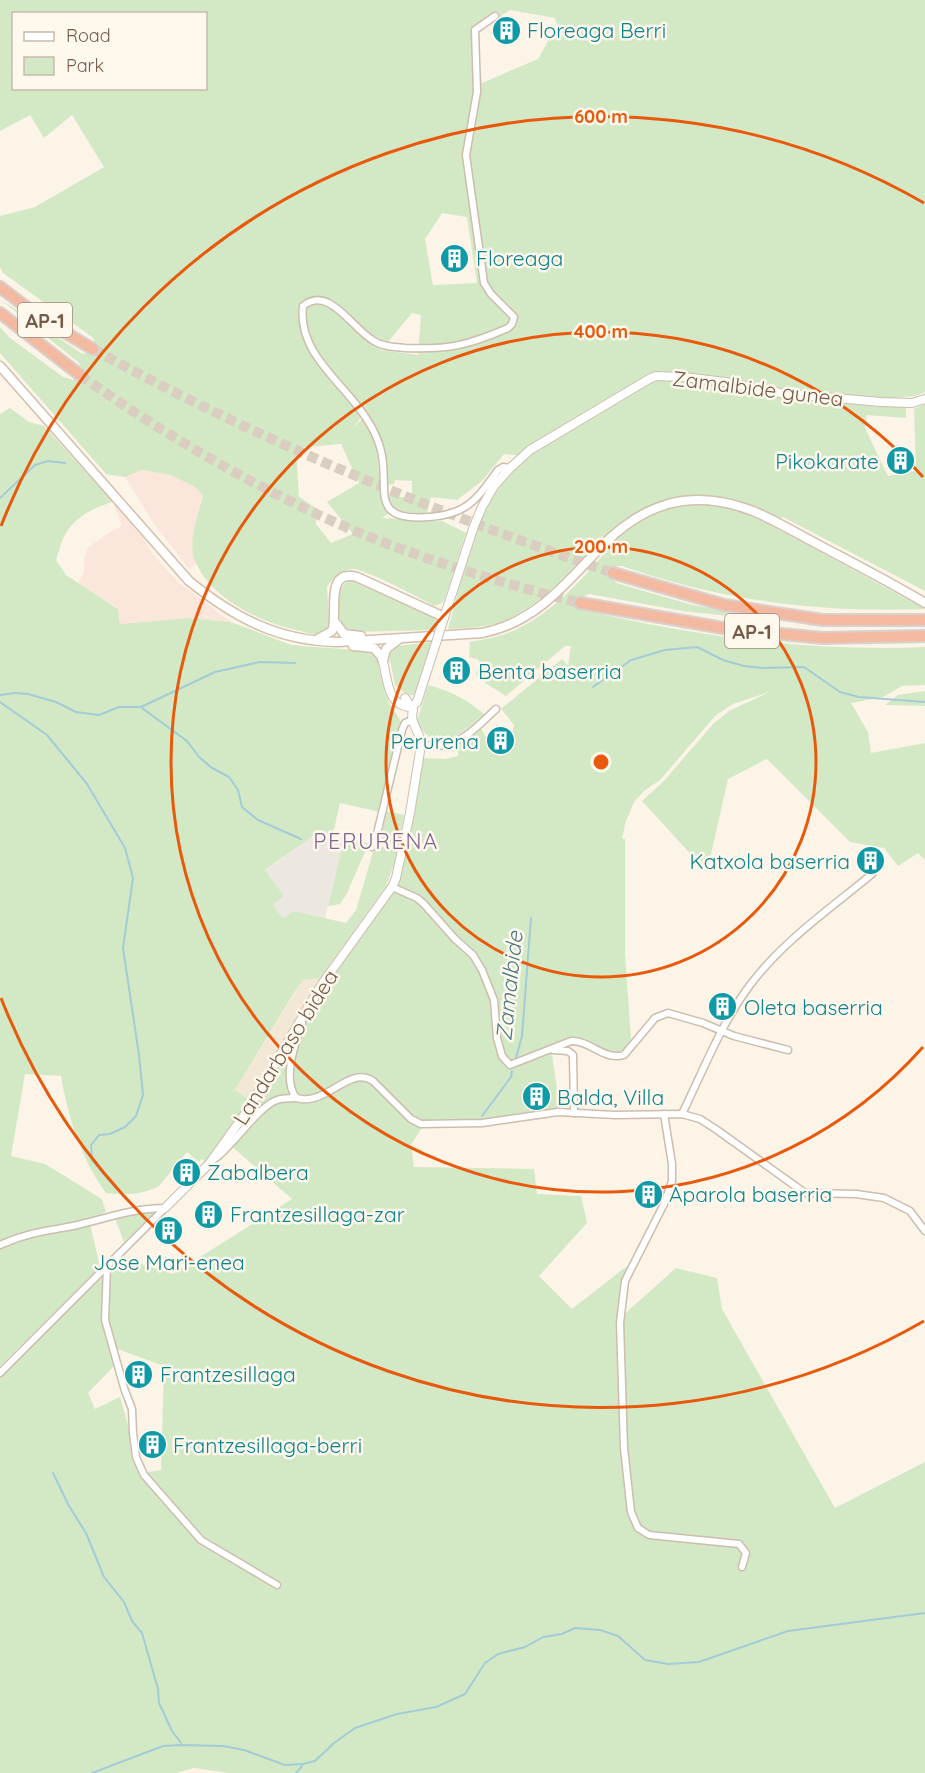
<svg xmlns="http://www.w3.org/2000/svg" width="925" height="1773" viewBox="0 0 925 1773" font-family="Quicksand,sans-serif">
  <rect width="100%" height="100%" fill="#fbf4e7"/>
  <!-- residential -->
  <polygon fill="#f3e7d6" points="320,978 250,1100 235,1090 303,980"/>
  <!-- commercial -->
  <g fill="#fbe6dc">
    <polygon points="142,470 171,475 195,487 203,496 192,547 196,564 189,569 155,525 125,477"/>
    <polygon points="113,502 144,539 152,553 177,581 231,622 189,618 120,624 118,608 78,583 84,572 84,560 88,548 110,532 122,526"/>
  </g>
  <!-- industrial -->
  <polygon fill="#ece7e1" points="316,834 332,838 344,838 325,918 294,911 283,918 273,905 265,871"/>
  <!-- green -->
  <g fill="#d3e9c6" fill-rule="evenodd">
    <path d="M0 0H925V392L915 396 893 398 906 408V418L867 415 865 428 888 476 916 471 914 409 925 404V591L783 517 769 524 925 609C819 613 722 601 622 566H617C612 572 611 577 616 583L689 604 772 621 683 611 589 594 585 596 581 605 583 610C694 636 811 652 925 647V685L902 686 883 697 851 703 868 732 871 753 925 743V860L918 853 898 866 884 848 850 842 767 759 728 779 707 872 642 801 664 781 713 724 729 711 769 692 733 704 716 715 660 780 644 791 634 802 626 821 622 838 625 839V953L631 1039 625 1049 618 1053 574 1041 551 1048 561 1115 483 1124H424L411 1145 414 1167 534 1169 537 1194 581 1196 587 1223 539 1276 572 1309 631 1263 621 1317 676 1268 717 1278 722 1309 835 1508 925 1462V1773H229L194 1768 176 1773H0V1375L102 1275 122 1267 120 1257 173 1274 292 1199 229 1144 322 988 398 881 423 758 445 759 458 756V743L480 727 498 756 508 751 514 725 501 709 562 659 568 665 571 646H565L506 696 485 683 486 678 476 675 479 660 469 657 470 642C485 639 501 637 515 630 556 611 585 576 613 543L602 536C572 569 539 611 494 624 480 628 464 628 448 629 462 579 472 524 503 482 509 474 518 467 525 459L515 455 504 454 482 481 457 500 431 497 427 513C408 513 391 516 387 494L400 497H412V481L395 480 394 484 386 485C385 455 383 437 366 411L353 428 362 419C389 452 370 484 389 513L382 518 442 521 466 533 445 598 442 603 434 606C420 598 365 569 353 569 341 569 333 578 327 587L329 621 327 630C317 637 308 633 296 630 260 622 212 599 196 563 186 544 198 516 203 496L195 487 171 475 142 470 125 477 106 474 0 353V327L9 337 63 377 73 380 78 379C82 372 83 369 78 362L0 299 81 353C93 356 100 347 92 337L3 273 0 267V216L35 207 104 167 72 115 44 138 30 115 0 131ZM510 10 555 18 557 25 538 59 482 83 477 31ZM14 14H206V88H14ZM442 213 467 217 477 283 433 285 425 239ZM412 313 421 315 418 355 382 350 365 341 372 335 388 342ZM341 444 359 483 327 502 353 534 331 543 316 524V508L299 497 296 448ZM112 1347 164 1366 161 1470 142 1473 120 1397 95 1409 88 1393 114 1366Z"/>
    <path d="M10 408 29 422 44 426 113 502C95 507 76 516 66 533 61 541 59 552 56 560L66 575 118 609 120 624 189 618 231 622 291 645 368 651 376 656 385 692 389 703 402 723 380 812 340 803 332 838 316 834 265 870 284 896 273 905 283 918 294 911 346 923 356 910 375 845 399 851 386 886 320 978 303 980 294 993 235 1090 250 1100 218 1147 205 1162 201 1159 199 1162 187 1152 159 1186C142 1195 125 1195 106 1193 81 1159 68 1117 61 1076L25 1074 11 1156 45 1164 102 1199 106 1212 89 1220 100 1267 0 1366V414Z"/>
    <path d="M348 581 355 582 433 617 437 621 434 630 352 632 346 630C336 619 333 589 348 581Z"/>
    <polygon points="432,642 416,691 414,695 407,695 395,685 389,655 396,646"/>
    <path d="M428 685C452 692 465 698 484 714 462 733 436 759 417 721Z"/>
    <polygon points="925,691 925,706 885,705 898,695"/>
    <polygon points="385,811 404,815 398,844 379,840"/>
    <polygon points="344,838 369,843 346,895 340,904 328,906"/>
    <polygon points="156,1211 124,1242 115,1218"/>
  </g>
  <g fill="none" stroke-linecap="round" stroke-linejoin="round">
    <!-- stream -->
    <g stroke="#a3ccd6" stroke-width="2">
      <polyline points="0,498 35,465 48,461 65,463"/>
      <polyline points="593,687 631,660 665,650 697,647 723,660 744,666 763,668 804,667 840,692 859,697 925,702"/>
      <polyline points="0,695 15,693 28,694 56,702 76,712 99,715 119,707 141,707 215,672 260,662 295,663"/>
      <polyline points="0,702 47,735 87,784 125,848 133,878 123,948 139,1055 143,1095 136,1116 125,1127 110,1134 99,1135 91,1145 92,1160 116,1188"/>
      <polyline points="142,708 187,741 199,757 212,768 229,777 238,790 242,807 258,820 301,839"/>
      <polyline points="516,1058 522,1036 531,918"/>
      <polyline points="482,1116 511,1077 512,1071"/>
      <polyline points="53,1473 69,1506 86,1533 104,1577 124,1602 132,1621 142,1633 158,1689 159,1703 172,1731 181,1743"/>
      <polyline points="92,1773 163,1746 182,1745 223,1746 244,1750 285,1765 303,1764 315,1761 334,1743 355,1728 397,1714 436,1707 465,1694 485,1663 498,1654 525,1647 543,1637 562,1634 575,1628 600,1630 618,1636 645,1660 668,1664 699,1662 788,1631 925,1613"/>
      <polyline points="296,1773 302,1766"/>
    </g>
    <!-- motorway-tunnel -->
    <g stroke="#d9cec0" stroke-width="10" stroke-dasharray="10 5" stroke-linecap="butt">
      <path d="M93 349C261 442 432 511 613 573"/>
      <path d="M80 375C149 424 220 467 296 504 386 549 483 578 580 603"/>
    </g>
    <defs>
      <g id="minor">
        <path d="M495 16 475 30 477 92 466 155 484 283 491 294 514 317 512 324 508 328C469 345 449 350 405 348 395 347 383 347 374 341 353 330 329 284 303 306 297 353 343 382 366 418 372 427 377 437 380 447 392 486 365 522 429 517 468 514 476 500 498 470L503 467 510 468"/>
        <path d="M421 745C429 745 438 747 445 745 465 741 482 722 496 709"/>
        <polyline points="372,847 375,842 402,730 405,723 412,720"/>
        <path d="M392 887 417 898 424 904 455 939 473 955 482 970 494 1000 497 1038 502 1056 510 1065 571 1041C590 1040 604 1061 624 1055L655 1018 668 1013 703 1023 734 1036 788 1050"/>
        <path d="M302 1023C295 1044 282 1078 296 1098 327 1107 348 1065 373 1081L411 1119 421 1124 482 1123 558 1112 615 1115 682 1114 700 1119 717 1130 805 1193 856 1194 884 1198 910 1211 925 1231"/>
        <polyline points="553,1050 568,1051 573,1055 574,1113"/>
        <polyline points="664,1114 672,1164 672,1181 664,1204 625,1281 620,1323 624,1448 631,1512 638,1528 649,1535 739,1544 746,1553 742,1567"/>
        <path d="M682 1114C703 1071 721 1024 750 985 783 941 831 908 872 874"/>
        <path d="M216 1158C234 1144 259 1106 277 1100 282 1098 290 1098 296 1098"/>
        <path d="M0 1245C27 1233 45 1231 73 1226 104 1219 133 1208 165 1208"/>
        <polyline points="107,1266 105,1320 125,1391 132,1409 133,1433 136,1457 144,1475 201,1540 277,1585"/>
        <polyline points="0,1373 165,1208"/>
      </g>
      <g id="tertiary">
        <polyline points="440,630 474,526 482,507 494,486 510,468 530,450 649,379 656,376 684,377 725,382 780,393 881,402 912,403 925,399"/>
        <path d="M383 662C388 680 387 707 412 707"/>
        <polyline points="412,707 417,702 436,643"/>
        <path d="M165 1208 209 1164 247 1111 322 984 392 887 396 878 410 813 421 745C421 731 409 725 413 710L405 698"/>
      </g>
      <g id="secondary">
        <path d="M0 366 189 581C235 618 278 641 338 642L482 633C533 623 563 587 597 551 642 503 690 487 753 511 775 520 796 533 817 544 853 563 890 582 925 603"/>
        <polyline points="335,622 344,634 361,636"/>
        <path d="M316 640 332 631C339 616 323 568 357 577L444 617"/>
        <polyline points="353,646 374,648 381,656 383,662"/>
        <polyline points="383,661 386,649 399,639"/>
      </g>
      <g id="motorway">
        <polyline points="0,287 42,319 93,349"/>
        <polyline points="0,313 80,375"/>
        <polyline points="613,573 724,605 823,620 925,620"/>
        <polyline points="580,603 723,628 822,638 925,636"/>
      </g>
    </defs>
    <!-- minor casing -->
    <use href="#minor" stroke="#cdbdae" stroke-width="9"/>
    <!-- tertiary casing -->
    <use href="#tertiary" stroke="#cdbdae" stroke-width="10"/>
    <!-- secondary casing -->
    <use href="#secondary" stroke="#d2bfae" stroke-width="11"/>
    <!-- motorway casing -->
    <use href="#motorway" stroke="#d8d1cd" stroke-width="14"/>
    <!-- minor -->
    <use href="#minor" stroke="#fff" stroke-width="6"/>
    <!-- tertiary -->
    <use href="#tertiary" stroke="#fff" stroke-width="8"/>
    <!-- secondary -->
    <use href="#secondary" stroke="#fff" stroke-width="8"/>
    <!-- motorway -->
    <use href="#motorway" stroke="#f3baa1" stroke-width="10"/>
    <defs>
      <polyline id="tertiary-bridge" points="436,643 440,630"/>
    </defs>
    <!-- tertiary-bridge casing -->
    <use href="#tertiary-bridge" stroke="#cdbdae" stroke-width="10" stroke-linecap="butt"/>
    <!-- tertiary-bridge -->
    <use href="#tertiary-bridge" stroke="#fff" stroke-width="8"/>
  </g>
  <!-- distance rings -->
  <g fill="none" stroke="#e8590c" stroke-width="3">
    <circle cx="601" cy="762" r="215"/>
    <path d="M923 1047A430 430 0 1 1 923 477"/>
    <path d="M924 1321A645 645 0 0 1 1 998M1 526A645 645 0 0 1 924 203"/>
  </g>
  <!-- icons -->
  <defs>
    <symbol id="building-disc" viewBox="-11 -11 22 22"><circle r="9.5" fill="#0f9aa8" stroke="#fef8ed"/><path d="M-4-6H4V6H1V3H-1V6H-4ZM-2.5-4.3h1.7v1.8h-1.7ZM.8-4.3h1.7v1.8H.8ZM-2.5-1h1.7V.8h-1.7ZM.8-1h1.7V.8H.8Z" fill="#fff"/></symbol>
  </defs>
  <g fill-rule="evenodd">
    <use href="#building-disc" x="490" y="14" width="33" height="33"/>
    <use href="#building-disc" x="438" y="242" width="33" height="33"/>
    <use href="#building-disc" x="884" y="444" width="33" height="33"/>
    <use href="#building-disc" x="440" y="654" width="33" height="33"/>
    <use href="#building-disc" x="484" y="724" width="33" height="33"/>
    <use href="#building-disc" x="854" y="844" width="33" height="33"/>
    <use href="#building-disc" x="706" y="990" width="33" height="33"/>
    <use href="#building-disc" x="520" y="1080" width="33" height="33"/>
    <use href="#building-disc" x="170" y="1156" width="33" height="33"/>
    <use href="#building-disc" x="632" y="1178" width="33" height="33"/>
    <use href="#building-disc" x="192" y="1198" width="33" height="33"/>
    <use href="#building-disc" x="152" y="1214" width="33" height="33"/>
    <use href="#building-disc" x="122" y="1358" width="33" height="33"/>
    <use href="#building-disc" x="136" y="1428" width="33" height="33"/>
  </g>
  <g text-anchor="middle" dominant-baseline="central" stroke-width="5" stroke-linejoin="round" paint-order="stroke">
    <!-- shield labels -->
    <g fill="#fef8ed" stroke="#9d8b7c" stroke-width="1.5">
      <rect x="18" y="303" width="54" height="34" rx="4.5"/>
      <rect x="725" y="614" width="54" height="34" rx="4.5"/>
    </g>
    <g font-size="20" font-weight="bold" fill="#745c4c">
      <text x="45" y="320">AP-1</text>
      <text x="752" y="631">AP-1</text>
    </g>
    <!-- culture labels -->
    <g font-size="21" fill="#0d838f" stroke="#fef8ed" text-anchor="start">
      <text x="527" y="30">Floreaga Berri</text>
      <text x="476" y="258">Floreaga</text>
      <text x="879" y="461" text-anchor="end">Pikokarate</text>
      <text x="478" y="671">Benta baserria</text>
      <text x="479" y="741" text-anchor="end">Perurena</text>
      <text x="850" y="861" text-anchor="end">Katxola baserria</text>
      <text x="744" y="1007">Oleta baserria</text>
      <text x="557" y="1097">Balda, Villa</text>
      <text x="207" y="1172">Zabalbera</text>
      <text x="669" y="1194">Aparola baserria</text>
      <text x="230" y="1214">Frantzesillaga-zar</text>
      <text x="169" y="1262" text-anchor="middle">Jose Mari-enea</text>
      <text x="160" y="1374">Frantzesillaga</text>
      <text x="173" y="1445">Frantzesillaga-berri</text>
    </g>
    <!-- street labels -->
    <g font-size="21" fill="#745c4c" stroke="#fef8ed">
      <text transform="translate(758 388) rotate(7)">Zamalbide gunea</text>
      <text transform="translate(285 1047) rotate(-58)">Landarbaso bidea</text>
    </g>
    <!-- neighbourhood labels -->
    <g font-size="22" letter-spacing="1.5" fill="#836490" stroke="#fef8ed">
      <text x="376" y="841">PERURENA</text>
    </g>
    <!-- water labels -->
    <g font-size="22" font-style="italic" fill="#477a86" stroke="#fef8ed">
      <text transform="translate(509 986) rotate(-84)">Zamalbide</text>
    </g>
  </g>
  <circle cx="601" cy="762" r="9" fill="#e8590c" stroke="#fef8ed" stroke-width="3"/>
  <g font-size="18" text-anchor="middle" font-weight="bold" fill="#e8590c" stroke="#fef8ed" stroke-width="5" stroke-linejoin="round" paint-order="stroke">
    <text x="601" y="123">600 m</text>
    <text x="601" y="338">400 m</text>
    <text x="601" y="553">200 m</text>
  </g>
  <!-- legend -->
  <rect x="12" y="12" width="195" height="78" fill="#fef8ed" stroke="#c7baad" stroke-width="1.5"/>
  <rect x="24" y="32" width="30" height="9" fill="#ffffff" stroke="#c7baad" stroke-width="1.5"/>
  <text x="66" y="42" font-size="18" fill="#745c4c">Road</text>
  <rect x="24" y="57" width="30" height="18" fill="#d3e9c6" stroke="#c7baad" stroke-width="1.5"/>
  <text x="66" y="72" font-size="18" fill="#745c4c">Park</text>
</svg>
